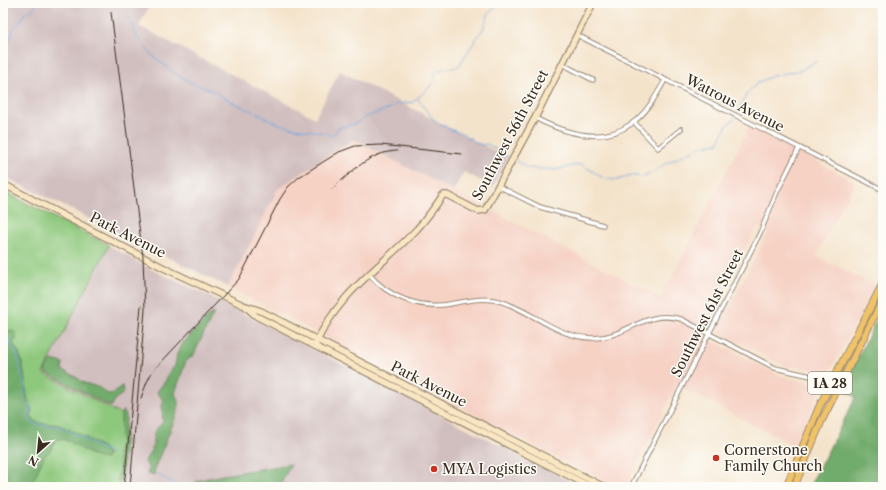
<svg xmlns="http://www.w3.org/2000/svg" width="886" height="490" viewBox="0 0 886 490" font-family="'Libre Caslon Text',serif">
  <rect width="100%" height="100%" fill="#fdfcf7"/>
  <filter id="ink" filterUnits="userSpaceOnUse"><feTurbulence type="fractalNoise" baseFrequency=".025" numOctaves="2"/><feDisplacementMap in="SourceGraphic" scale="8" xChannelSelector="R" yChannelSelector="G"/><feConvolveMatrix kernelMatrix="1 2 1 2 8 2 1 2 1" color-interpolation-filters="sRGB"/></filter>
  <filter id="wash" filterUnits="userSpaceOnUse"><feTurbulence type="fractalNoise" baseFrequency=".012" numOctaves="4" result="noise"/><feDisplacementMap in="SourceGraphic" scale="16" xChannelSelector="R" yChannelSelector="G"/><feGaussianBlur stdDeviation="0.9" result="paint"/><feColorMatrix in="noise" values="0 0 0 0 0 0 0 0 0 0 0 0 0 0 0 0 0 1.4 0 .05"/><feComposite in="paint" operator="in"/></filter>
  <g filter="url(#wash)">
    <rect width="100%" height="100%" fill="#f4e3cb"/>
    <!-- built -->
    <polygon fill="#f6d2c5" points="750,126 855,182 816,256 876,286 827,377 810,369 783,365 717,331 768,232 757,227 701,335 780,376 805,381 820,388 797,447 677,385 625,487 614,487 228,287 278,189 353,139 661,298"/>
    <!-- industrial -->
    <g fill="#d1bfbf">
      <polygon points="4,3 151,3 139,26 315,118 340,71 508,158 493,187 464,172 453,191 353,139 278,189 228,287 3,176 3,5"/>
      <polygon points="109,245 152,270 207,295 581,487 122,487 126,417 43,373"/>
    </g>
    <!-- green -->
    <polygon fill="#8ec87d" stroke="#64794e" points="3,191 109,245 43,373 126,417 122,487 3,487"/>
    <!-- forest -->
    <g fill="#72ac6c" stroke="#566b45">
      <polygon points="883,307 883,487 809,487 856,397 842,389"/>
      <polygon points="214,313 193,356 186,361 184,367 175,393 178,401 178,411 155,467 154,475 147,474 149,469 145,461 153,447 153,439 155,430 163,422 162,405 164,401 157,392 166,380 167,375 175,366 177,354 183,343 211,314"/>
      <path d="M3 324 5 332 12 330 15 333 16 340 14 341 13 344 19 353 23 366 27 397 32 411 31 417 33 420 38 423 59 425 79 434 104 448 108 455 106 459C90 460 74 438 58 439L53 444 52 449 44 457 30 487H3Z"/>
      <polygon points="52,360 63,363 62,370 76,377 84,383 98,387 108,394 114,393 121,386 122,386 124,393 115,399 112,406 109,406 45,372 46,368"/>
      <polygon points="123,410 126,415 122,477 119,483 117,481 120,466 118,453 121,443 121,413"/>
      <polygon points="291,464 279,487 199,487 199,484 196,481 223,475"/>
    </g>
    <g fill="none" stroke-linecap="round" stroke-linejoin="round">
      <!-- stream -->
      <g stroke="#71a7df" stroke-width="1">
        <polyline points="127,16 135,30 137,37 141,42"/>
        <polyline points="145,47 154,57 176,74 189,82 215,92 230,101 277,123 294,128 326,133 330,136 334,134 339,127 353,125 366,117 391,108 397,104 413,102 430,87 434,80 434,74 437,71 446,68 455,68 459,65 483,29 489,13 500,3"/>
        <path d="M3 53C9 46 10 37 14 29 18 23 23 20 25 13L33 9 37 3"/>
        <path d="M418 99 433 119 449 129 464 134 467 138H471C475 144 480 146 487 144L510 158"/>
        <polyline points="737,113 747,93 759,82 772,76 801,70 817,61"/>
        <polyline points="515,160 527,168 554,170 581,164 605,179 618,180 631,175 641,177 654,172 665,164 702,146 718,143 727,125 735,118"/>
        <polyline points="3,335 10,342 17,354 24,382 25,389 24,396 31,408 29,418 31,422 40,425 61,427 104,450 106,450 111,454"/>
        <polyline points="157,474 181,487"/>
        <polyline points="546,487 547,487"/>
      </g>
    </g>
  </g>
  <g filter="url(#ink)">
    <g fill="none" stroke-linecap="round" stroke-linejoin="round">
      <defs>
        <g id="street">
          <polyline points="577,35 883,190"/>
          <polyline points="562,64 593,80"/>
          <path d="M535 118C564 133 602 145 631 124 647 113 656 96 665 80"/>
          <polyline points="634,122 658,148 681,129"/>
          <polyline points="498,186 540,207 603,225"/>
          <path d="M369 274C389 298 420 309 450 304 466 301 482 297 499 301 532 310 558 339 594 338 628 337 644 309 681 319L775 368 811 376 837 389"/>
          <polyline points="631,487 760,233 777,192 799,148"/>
        </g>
        <g id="secondary">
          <polyline points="3,184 166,269 243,305 261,311 604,487"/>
          <polyline points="246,307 256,316 591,487"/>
          <path d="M315 345C340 291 378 270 417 229 427 218 435 207 443 195H447L478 211 485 210 535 118 593 3"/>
        </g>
        <g id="primary">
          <polyline points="786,487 819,407 883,283"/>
          <polyline points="794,487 822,420 883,299"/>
        </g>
      </defs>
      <!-- street casing -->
      <use href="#street" stroke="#988674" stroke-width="5.5"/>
      <!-- secondary casing -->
      <use href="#secondary" stroke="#988674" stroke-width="8"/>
      <!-- primary casing -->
      <use href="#primary" stroke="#988674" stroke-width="8"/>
      <!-- street -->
      <use href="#street" stroke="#fff" stroke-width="3.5"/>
      <!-- secondary -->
      <use href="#secondary" stroke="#f9e7c3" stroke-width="5.5"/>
      <!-- primary -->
      <use href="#primary" stroke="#f1c369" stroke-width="6"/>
      <!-- rail -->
      <g stroke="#3b2a1e" stroke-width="1">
        <polyline points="111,12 143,257 145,310 130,487"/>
        <path d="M332 189C352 172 369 152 397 151"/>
        <polyline points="141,398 147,382 152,372 239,279 280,199 288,187 299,177 339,152 355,146 381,145 462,154"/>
        <polyline points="124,487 141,306"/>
      </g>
    </g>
  </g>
  <!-- markers -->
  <g fill="#c8321e" stroke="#fdfcf7" stroke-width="1.5">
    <circle cx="716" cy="458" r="4"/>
    <circle cx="434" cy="469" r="4"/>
  </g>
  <g text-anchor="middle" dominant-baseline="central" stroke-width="3" stroke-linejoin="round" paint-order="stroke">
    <!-- shield labels -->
    <rect fill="#fdfcf7" stroke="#75695f" stroke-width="1" x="808" y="372" width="44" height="22" rx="3"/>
    <g font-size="13" font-weight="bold" fill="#3b2a1e">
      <text x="830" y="383">IA 28</text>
    </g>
    <!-- street labels -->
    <g font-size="14" fill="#3b2a1e" stroke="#fdfcf7">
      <text transform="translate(735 103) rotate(27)">Watrous Avenue</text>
      <text transform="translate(510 135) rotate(-62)">Southwest 56th Street</text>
      <text transform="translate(128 235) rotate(27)">Park Avenue</text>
      <text transform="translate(707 313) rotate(-63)">Southwest 61st Street</text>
      <text transform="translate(429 384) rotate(27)">Park Avenue</text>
    </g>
    <!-- poi labels -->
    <g font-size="14" fill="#3b2a1e" stroke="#fdfcf7" text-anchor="start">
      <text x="724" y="450">Cornerstone<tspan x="724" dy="16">Family Church</tspan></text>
      <text x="442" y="469">MYA Logistics</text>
    </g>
  </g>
  <!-- margin -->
  <rect width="886" height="490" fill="none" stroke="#fdfcf7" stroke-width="16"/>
  <!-- north arrow -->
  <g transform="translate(38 452) rotate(207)" stroke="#fdfcf7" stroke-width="3" paint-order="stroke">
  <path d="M0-3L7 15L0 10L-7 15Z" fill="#3b2a1e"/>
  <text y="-6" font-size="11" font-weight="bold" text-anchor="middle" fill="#3b2a1e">N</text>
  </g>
</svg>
